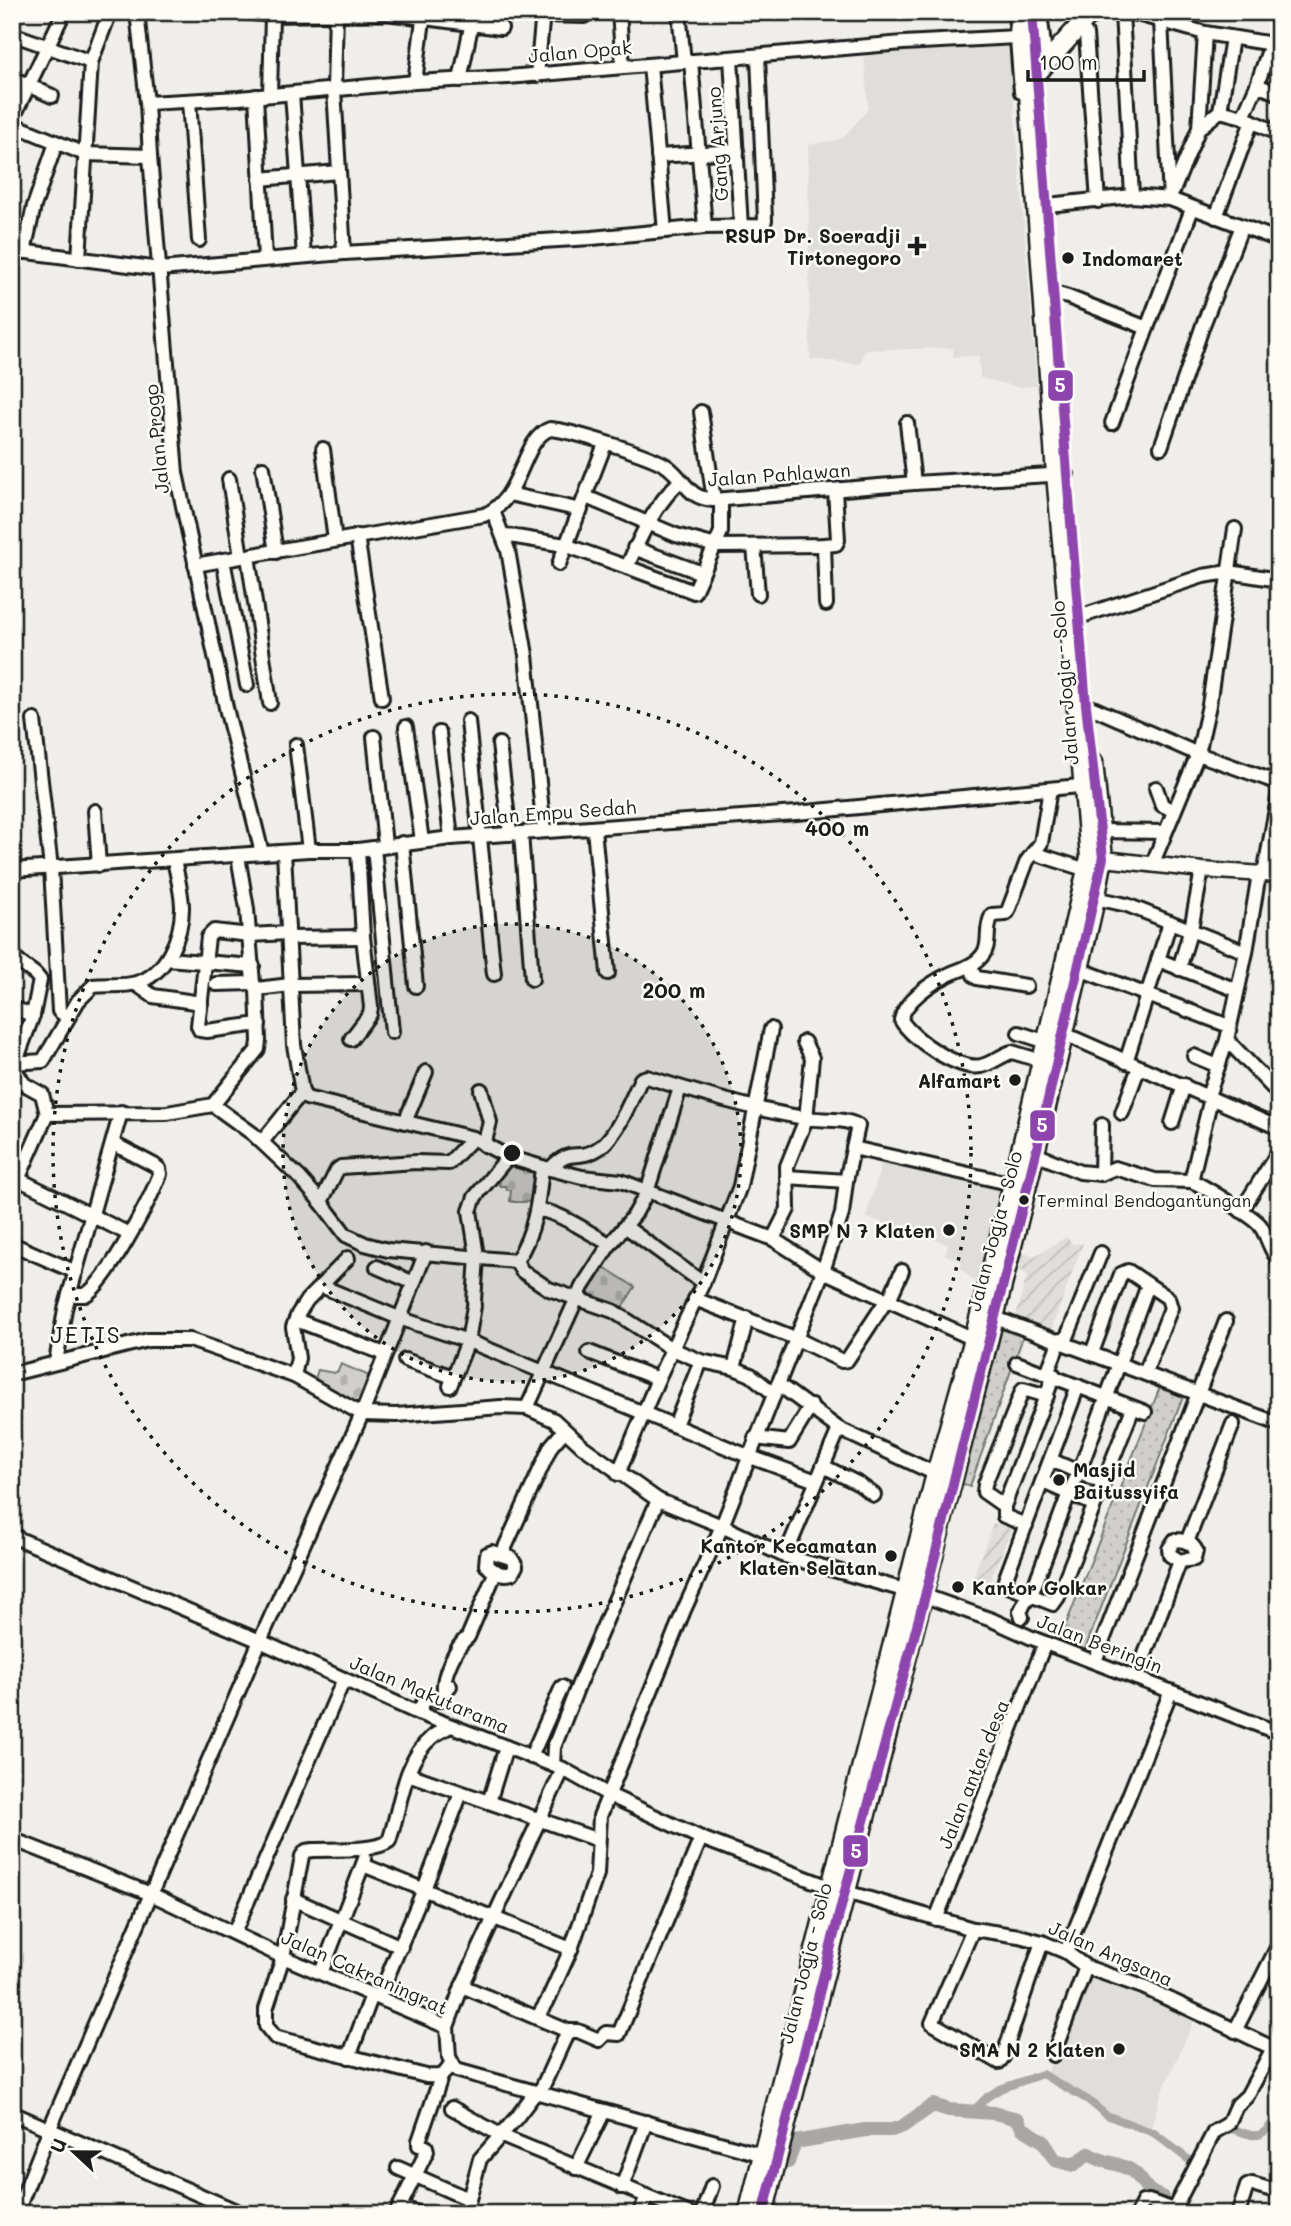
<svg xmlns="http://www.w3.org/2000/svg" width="1291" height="2226" viewBox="0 0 1291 2226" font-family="Mali,sans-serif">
  <defs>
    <pattern id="industrial-furrows" width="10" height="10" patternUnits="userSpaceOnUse" patternTransform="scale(1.75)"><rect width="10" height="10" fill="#e0deda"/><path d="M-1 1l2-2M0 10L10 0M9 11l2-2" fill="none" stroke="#c0beba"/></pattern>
    <pattern id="grass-dots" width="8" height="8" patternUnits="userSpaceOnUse" patternTransform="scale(1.75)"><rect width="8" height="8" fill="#d0cfcc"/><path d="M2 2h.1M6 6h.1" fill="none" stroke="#b2b1af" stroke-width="1.8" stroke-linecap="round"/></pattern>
    <pattern id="cemetery-stones" width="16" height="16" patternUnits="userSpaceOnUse" patternTransform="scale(1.75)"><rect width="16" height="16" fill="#d0cfcc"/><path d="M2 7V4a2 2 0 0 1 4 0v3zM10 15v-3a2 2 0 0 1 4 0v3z" fill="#b2b1af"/></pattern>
  </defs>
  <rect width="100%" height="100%" fill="#f0eeea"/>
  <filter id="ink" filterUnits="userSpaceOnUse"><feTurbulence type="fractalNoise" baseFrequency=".0143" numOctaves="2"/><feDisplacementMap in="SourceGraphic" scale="14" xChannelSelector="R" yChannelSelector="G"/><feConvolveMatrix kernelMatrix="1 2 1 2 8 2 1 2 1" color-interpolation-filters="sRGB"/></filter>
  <g filter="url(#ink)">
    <!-- built -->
    <g fill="#e0deda">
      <polygon points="1009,42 1037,386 1018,387 980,378 979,356 953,357 953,348 865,350 860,364 810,359 808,145 842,139 868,109 864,52"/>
      <polygon points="883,1158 1001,1186 978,1285 961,1269 961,1261 945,1255 948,1244 866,1217"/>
      <polygon points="1086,1969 1196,2017 1161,2094 1150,2131 1094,2107 1045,2080"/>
    </g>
    <!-- industrial -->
    <g fill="url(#industrial-furrows)">
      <polygon points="1066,1237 1073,1244 1083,1243 1050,1333 1015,1320 1027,1275 1016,1267 1019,1252 1035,1256"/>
      <polygon points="993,1524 1003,1525 1011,1530 987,1589 979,1584 971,1583"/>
    </g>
    <!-- grass -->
    <g fill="url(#grass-dots)" stroke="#767674" stroke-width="2">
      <polygon points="998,1325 1024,1334 970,1486 960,1483"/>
      <polygon points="1160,1387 1183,1397 1084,1652 1059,1642"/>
    </g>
    <!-- cemetery -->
    <g fill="url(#cemetery-stones)" stroke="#767674" stroke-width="2">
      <path d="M508 1159 540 1168 537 1203C527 1200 519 1204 510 1201L511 1190H507L506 1186H499L500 1181 493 1178Z"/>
      <polygon points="599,1264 635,1287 621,1309 582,1290"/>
      <polygon points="341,1364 372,1377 360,1407 314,1381 318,1370 334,1373 338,1371"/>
    </g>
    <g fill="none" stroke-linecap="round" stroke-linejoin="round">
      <!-- canal -->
      <g stroke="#a8a7a3" stroke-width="8">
        <polyline points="972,2112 987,2097 1000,2089 1042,2074 1088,2100 1106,2115 1154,2133 1189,2160 1201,2164"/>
        <path d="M1223 2127C1254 2133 1259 2148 1279 2112"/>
      </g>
      <!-- river -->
      <path stroke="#a8a7a3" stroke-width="14" d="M788 2162 795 2142 865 2130H892L903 2126 933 2105 949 2110 994 2113 1018 2119 1022 2128 1043 2141 1055 2160 1073 2165 1089 2154C1102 2163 1120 2163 1132 2171 1146 2181 1143 2192 1162 2197"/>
      <defs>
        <g id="minor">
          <polyline points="137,12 147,103 150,156 176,473 227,712 262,853"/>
          <polyline points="241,12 272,15 387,13 501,28"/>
          <polyline points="336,12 334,89 344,253"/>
          <polyline points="619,12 623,67"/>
          <polyline points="679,12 684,62"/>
          <polyline points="1015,12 1021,92"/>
          <polyline points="1040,12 1046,63"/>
          <polyline points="1122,12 1132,196"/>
          <polyline points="1130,12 1205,33 1279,45"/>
          <polyline points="542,15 584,16 589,12"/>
          <polyline points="1161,21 1170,199"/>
          <polyline points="12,34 91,62"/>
          <polyline points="1086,34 1098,201"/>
          <polyline points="731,58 741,227"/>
          <polyline points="691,61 705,227"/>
          <polyline points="650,65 665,231"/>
          <polyline points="537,75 543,12"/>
          <polyline points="12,78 52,96"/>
          <polyline points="460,80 474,12"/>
          <polyline points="415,82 424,12"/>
          <polyline points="1257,85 1279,94"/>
          <polyline points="292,94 304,256"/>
          <polyline points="270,95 272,15"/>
          <polyline points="256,96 265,259"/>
          <polyline points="189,101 199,240"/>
          <polyline points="147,103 239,98 415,82 508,77 903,43 1034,36"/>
          <polyline points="1220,111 1232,38"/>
          <polyline points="1243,117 1257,85 1271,44"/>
          <polyline points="12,120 64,12"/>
          <polyline points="12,124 85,154 150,156"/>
          <polyline points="1199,128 1220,111 1243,117 1279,134"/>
          <polyline points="658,156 737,151"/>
          <polyline points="260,179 338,172"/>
          <polyline points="1173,191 1199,128 1205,33"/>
          <polyline points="1048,205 1132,196 1170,199 1279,240"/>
          <polyline points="1216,217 1252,121"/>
          <polyline points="12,250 160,269 344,253 592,238 705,227 763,226 765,220 758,57"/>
          <polyline points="24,252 34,206 56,143"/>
          <polyline points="79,259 91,62 110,12"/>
          <polyline points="1045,295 1054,293 1068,297 1147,328 1192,209"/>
          <polyline points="701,412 714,500"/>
          <polyline points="907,423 914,483"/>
          <polyline points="1112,423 1147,328"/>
          <polyline points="1161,447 1203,325 1242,226"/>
          <polyline points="323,449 335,540"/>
          <polyline points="263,468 276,552"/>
          <polyline points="229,479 241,557"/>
          <path d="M680 481C654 506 641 535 627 567L694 592 721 532V500"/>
          <polyline points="509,494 581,510"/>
          <polyline points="586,497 676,535 716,546 824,545 836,544 838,540 835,490"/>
          <polyline points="493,511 508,550 526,655 544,831"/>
          <polyline points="504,535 565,545 627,567"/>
          <polyline points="357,536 382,698"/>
          <polyline points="824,545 826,604"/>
          <polyline points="754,546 758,594"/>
          <polyline points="634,548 702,573"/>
          <polyline points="248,556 270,703"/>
          <polyline points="223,560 247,685"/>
          <polyline points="559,564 605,444"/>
          <path d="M195 565 484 515C523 500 521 439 550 429 569 430 654 456 668 467 687 482 687 498 714 500L914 483 1067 474"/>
          <polyline points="1079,617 1203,576 1229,572 1279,580"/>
          <polyline points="1086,705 1198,754 1279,783"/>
          <polyline points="34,720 51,868 59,1011 67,1017"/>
          <polyline points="468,721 494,974"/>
          <polyline points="406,727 422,841"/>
          <polyline points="439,733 451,838"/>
          <polyline points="374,737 385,845"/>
          <polyline points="499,744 510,834"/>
          <polyline points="296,745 309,850"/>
          <polyline points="1156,788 1162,805 1174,811"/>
          <polyline points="95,811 99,865"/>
          <polyline points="594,829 608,973"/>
          <polyline points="1100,831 1165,832"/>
          <polyline points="521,833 532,979"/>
          <polyline points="402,843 416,986"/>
          <polyline points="374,848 392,1032"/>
          <polyline points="284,852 294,1045 302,1092 306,1098 473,1138 508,1157 542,1167 582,1177 621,1181 773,1239 823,1271 974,1339"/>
          <polyline points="1033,853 1087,870"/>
          <polyline points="1152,865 1198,754 1209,705 1235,529"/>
          <polyline points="12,870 309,850 358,850 451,838 796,813 1090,785"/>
          <polyline points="1259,874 1246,952 1227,1040 1279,1094"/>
          <polyline points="1264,874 1279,793"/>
          <polyline points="1095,898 1127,905 1246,952"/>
          <polyline points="288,938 363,937"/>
          <polyline points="12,957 35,974 40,980 33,1015 15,1064 17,1073 24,1084 42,1094 47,1114 12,1193"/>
          <polyline points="167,959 253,966"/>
          <polyline points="1158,960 1237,990"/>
          <polyline points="971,966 974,975 977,978 1026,986"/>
          <polyline points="1079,969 1229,1026"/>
          <polyline points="1179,969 1191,929 1202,870"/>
          <polyline points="136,984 153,996 201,1003"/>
          <polyline points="216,984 253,983"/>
          <polyline points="257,989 290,985 368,984"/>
          <polyline points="12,1008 33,1015"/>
          <polyline points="259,1024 207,1031 200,1030 198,1026 208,937 214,931 250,935 288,933"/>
          <polyline points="1019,1033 1047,1042"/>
          <polyline points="1062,1033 1279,1128"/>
          <polyline points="351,1039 370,1014 371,1007 363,937 358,850"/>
          <polyline points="1194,1056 1218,1066"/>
          <path d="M1042 1061 1012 1052C1001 1055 992 1064 981 1066 959 1071 912 1039 901 1020 904 1001 931 983 948 975 958 970 969 968 978 960 994 946 983 932 992 915L1006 914 1008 911 1027 861 1041 843 1050 789"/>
          <polyline points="1126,1062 1170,922"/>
          <path d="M12 1063 43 1061 78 1001 93 986C106 984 123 987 136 983 166 975 182 936 182 908 182 893 177 875 174 860"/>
          <polyline points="481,1090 490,1122 484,1145"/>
          <polyline points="1208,1096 1227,1040"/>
          <polyline points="213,1105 258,1049 259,1041 257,989 253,983 247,909 238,856"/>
          <polyline points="1122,1113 1139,1067"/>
          <polyline points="47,1114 167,1113 213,1105 253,1134 300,1178 321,1202 346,1235 365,1244 388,1250 516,1261"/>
          <polyline points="405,1122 426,1072"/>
          <polyline points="1172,1123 1184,1085"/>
          <polyline points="262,1142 302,1092"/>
          <polyline points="853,1148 1013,1184"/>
          <path d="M1028 1151 1080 1172 1101 1174 1115 1168 1155 1180 1191 1181 1198 1184C1209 1190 1254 1217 1260 1225 1268 1237 1270 1250 1279 1261"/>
          <polyline points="1101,1174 1102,1125"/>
          <polyline points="787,1177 846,1181"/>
          <polyline points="18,1179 129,1234"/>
          <polyline points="1191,1181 1211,1098"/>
          <polyline points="321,1202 337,1170 341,1167 416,1162 449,1163 473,1138"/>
          <path d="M538 1211C553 1208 591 1234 606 1242L608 1247"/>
          <polyline points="1241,1211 1279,1151"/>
          <polyline points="626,1227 703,1283"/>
          <polyline points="773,1239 788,1209 787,1166 806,1119 812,1058 804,1042"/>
          <polyline points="12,1244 76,1272"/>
          <polyline points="516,1261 522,1271 549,1289 613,1311 672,1349 701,1361 734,1368 751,1375 773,1393"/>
          <path d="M516 1261C535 1233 539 1200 542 1167"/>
          <polyline points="377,1267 414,1283"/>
          <polyline points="321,1286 399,1318 468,1341 748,1456 816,1481"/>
          <path d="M69 1295H85C107 1283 150 1200 160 1174L159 1169 154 1165 114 1144"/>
          <polyline points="695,1299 795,1338 842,1361 847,1360 886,1301"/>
          <polyline points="474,1301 477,1256 470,1211 475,1197 508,1157"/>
          <polyline points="888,1302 902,1271"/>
          <polyline points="993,1317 1279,1424"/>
          <polyline points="296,1320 385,1354"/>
          <polyline points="1065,1342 1101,1253"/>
          <polyline points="589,1352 658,1379"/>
          <polyline points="1092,1353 1121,1274 1128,1271 1168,1298 1171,1308 1145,1373"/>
          <polyline points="405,1360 453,1377"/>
          <polyline points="56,1362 65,1309 121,1112"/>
          <polyline points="1017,1363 1145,1412"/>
          <polyline points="734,1368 747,1318"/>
          <polyline points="1047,1373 1060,1340"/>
          <polyline points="12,1374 148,1340 190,1340 294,1376 362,1414 396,1415 501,1407 527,1408 554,1420 582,1446 658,1500 722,1526 785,1556 925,1596 992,1620 1032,1638 1279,1733"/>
          <polyline points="294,1376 298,1358 293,1327 298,1314 307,1300 348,1258"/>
          <polyline points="778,1384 839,1429 936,1474"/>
          <polyline points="450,1386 468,1341 474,1306"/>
          <polyline points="1078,1386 1005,1580 1008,1586 1053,1604 1058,1597 1133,1408"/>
          <polyline points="527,1408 582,1287 608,1247 635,1214 647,1192 680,1088"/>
          <polyline points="675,1425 701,1361"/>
          <polyline points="755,1438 789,1442 811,1406"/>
          <polyline points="1051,1460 1103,1483"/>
          <polyline points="823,1466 859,1484 874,1495"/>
          <polyline points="618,1474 658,1379 703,1283 740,1186 771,1029"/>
          <polyline points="1043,1482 1093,1504"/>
          <polyline points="1004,1506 984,1492 985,1484 1023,1389 1047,1396"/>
          <polyline points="1026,1525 1004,1516 1004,1506 1054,1375"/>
          <polyline points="12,1536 260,1641 418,1713 563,1769 609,1795 701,1838 832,1888 973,1929 1019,1936 1042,1942 1066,1952 1086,1967 1143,1987 1273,2048 1279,2047"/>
          <path d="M1175 1540C1184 1540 1192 1542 1196 1551L1194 1559 1180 1561 1170 1555 1169 1549Z"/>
          <polyline points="1187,1542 1233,1424"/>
          <path d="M492 1552 511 1558 516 1566 512 1573C502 1576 493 1572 486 1565L487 1554Z"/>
          <polyline points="502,1554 551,1446 564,1431"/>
          <polyline points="785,1556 839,1429"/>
          <polyline points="1022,1617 1020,1612 1026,1600 1030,1598 1069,1493 1079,1472 1148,1285"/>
          <polyline points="1095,1661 1226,1321"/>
          <polyline points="1136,1678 1180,1561"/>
          <path d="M444 1691C442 1676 456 1646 468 1637L496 1571"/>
          <polyline points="418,1713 425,1699 440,1700 444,1691 450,1686"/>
          <path d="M450 1726C444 1730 436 1733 431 1738 403 1761 400 1810 389 1841 374 1852 333 1849 313 1850L306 1851 302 1856 283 1957 266 2009V2026L275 2037 282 2039 426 2076C440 2077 444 2077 451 2064"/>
          <polyline points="531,1757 562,1687"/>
          <polyline points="553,1765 554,1747 580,1681 658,1500"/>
          <polyline points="408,1774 598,1840"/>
          <polyline points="489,1802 506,1747"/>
          <polyline points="12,1839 151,1894 283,1957 447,2027 449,2057 456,2070 763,2155"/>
          <polyline points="363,1865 571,1949"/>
          <polyline points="293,1899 401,1947"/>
          <polyline points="936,1919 1045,1643"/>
          <polyline points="973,1929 932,2023 999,2062 1003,2057 1042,1942"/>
          <polyline points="234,1933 344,1679"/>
          <polyline points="1066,1952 1171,1691"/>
          <polyline points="321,1973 365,1859"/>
          <polyline points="462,1986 537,2018"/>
          <polyline points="379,1997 424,1889 461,1793"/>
          <polyline points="447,2027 462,1986 563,1769"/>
          <polyline points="568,2031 578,2031 599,2040 606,2033 619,2034 701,1838"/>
          <polyline points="1235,2031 1279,1944"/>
          <polyline points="1053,2055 1086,1967"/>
          <polyline points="349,2057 372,1995"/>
          <polyline points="452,2108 504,2137 690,2214"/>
          <polyline points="12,2113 243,2214"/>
          <polyline points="398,2168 468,2199"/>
          <polyline points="576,2168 604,2111"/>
          <polyline points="622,2187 646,2122"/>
          <polyline points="399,2207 422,2214"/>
          <polyline points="1174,2209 1214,2132 1228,2124 1236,2106 1247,2096 1273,2048"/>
          <polyline points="16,2214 50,2128 260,1641 362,1414 426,1252"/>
          <polyline points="396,2214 427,2151 426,2147 419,2145 419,2141 441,2077"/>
          <path d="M465 2214 480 2159 516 2118 532 2097 542 2088 568 2031 537 2018 547 2002 571 1949 597 1874 600 1816 684 1610 722 1526 823 1271 842 1214 846 1181 858 1126C843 1117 822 1121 805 1118 751 1109 698 1093 647 1077L641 1079C631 1099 616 1141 594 1151 574 1161 571 1147 550 1169"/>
          <polyline points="639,2214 647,2197"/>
          <polyline points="702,2214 712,2186"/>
          <polyline points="1137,2214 1143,2202 1149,2201 1184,2214"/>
          <polyline points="1238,2214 1247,2186 1252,2184 1279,2192"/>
          <polyline points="1276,2214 1279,2205"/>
        </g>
        <g id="major">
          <polyline points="1023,12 1028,80"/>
          <polyline points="1096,858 1202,870 1279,875"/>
        </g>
        <g id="highway">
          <polyline points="748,2214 936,1474 974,1339 1013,1184 1090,857 1056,474 1028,80 1037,73 1092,12"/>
          <path d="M763 2214C874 1774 995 1337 1096 895L1103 858 1093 762"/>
        </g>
      </defs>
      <!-- minor casing -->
      <use href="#minor" stroke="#1c1c1c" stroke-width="18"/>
      <!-- major casing -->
      <use href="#major" stroke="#1c1c1c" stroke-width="19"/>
      <!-- highway casing -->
      <use href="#highway" stroke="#1c1c1c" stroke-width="23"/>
      <!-- minor -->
      <use href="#minor" stroke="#fdfcf7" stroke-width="12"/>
      <!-- major -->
      <use href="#major" stroke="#fdfcf7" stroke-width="14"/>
      <!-- highway -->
      <use href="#highway" stroke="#fdfcf7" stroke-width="18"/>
      <defs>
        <polyline id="bus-1" points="763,2214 845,1891 925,1596 1037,1148 1103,858 1086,705 1067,474 1032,12"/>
      </defs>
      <!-- bus-1 casing -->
      <use href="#bus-1" stroke="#fdfcf7" stroke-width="16"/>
      <!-- bus-1 -->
      <use href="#bus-1" stroke="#8e44ad" stroke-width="10"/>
    </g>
  </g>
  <!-- distance rings -->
  <circle cx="512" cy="1153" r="229" fill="#1c1c1c" fill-opacity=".12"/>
  <g fill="none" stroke="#1c1c1c" stroke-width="3.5" stroke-dasharray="3.5 7">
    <circle cx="512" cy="1153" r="229"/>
    <circle cx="512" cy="1153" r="459"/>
  </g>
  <!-- markers -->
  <g fill="#1c1c1c" stroke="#fdfcf7" stroke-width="2.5">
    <path d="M913.5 235.5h7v7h7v7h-7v7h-7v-7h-7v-7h7z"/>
    <circle cx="1068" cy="258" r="7"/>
    <circle cx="1015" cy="1080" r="7"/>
    <circle cx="1024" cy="1200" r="6"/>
    <circle cx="949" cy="1230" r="7"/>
    <circle cx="1059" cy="1480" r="7"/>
    <circle cx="891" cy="1556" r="7"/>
    <circle cx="958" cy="1587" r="7"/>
    <circle cx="1119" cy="2049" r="7"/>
  </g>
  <g text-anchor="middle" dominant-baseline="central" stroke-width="5" stroke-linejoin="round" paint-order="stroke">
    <!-- bus labels -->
    <g font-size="17" fill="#1c1c1c" stroke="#fdfcf7" text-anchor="start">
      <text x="1037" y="1200">Terminal Bendogantungan</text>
    </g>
    <!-- street labels -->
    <g font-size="19" fill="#1c1c1c" stroke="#fdfcf7">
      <text transform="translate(580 51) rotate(-5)">Jalan Opak</text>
      <text transform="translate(717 144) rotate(-94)">Gang Arjuno</text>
      <text transform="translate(156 439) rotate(-96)">Jalan Progo</text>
      <text transform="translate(779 474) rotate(-4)">Jalan Pahlawan</text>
      <text transform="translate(1064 683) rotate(-95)">Jalan Jogja - Solo</text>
      <text transform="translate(553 812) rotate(-4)">Jalan Empu Sedah</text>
      <text transform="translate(994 1231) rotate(-75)">Jalan Jogja - Solo</text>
      <text transform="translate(1100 1643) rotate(21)">Jalan Beringin</text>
      <text transform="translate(430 1694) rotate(23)">Jalan Makutarama</text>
      <text transform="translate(973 1774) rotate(-68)">Jalan antar desa</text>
      <text transform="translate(1111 1953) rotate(24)">Jalan Angsana</text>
      <text transform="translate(805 1963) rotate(-76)">Jalan Jogja - Solo</text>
      <text transform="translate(365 1972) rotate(24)">Jalan Cakraningrat</text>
    </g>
    <!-- poi labels -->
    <g font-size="19" font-weight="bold" fill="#1c1c1c" stroke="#fdfcf7" text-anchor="end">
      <text x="901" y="235">RSUP Dr. Soeradji<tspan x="901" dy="22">Tirtonegoro</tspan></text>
      <text x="1082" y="258" text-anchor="start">Indomaret</text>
      <text x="1001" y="1080">Alfamart</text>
      <text x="935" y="1230">SMP N 7 Klaten</text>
      <text x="1073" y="1469" text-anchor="start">Masjid<tspan x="1073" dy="22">Baitussyifa</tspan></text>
      <text x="877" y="1545">Kantor Kecamatan<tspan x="877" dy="22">Klaten Selatan</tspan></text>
      <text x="972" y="1587" text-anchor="start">Kantor Golkar</text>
      <text x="1105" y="2049">SMA N 2 Klaten</text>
    </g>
    <!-- quarter labels -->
    <g font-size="23" letter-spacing="2" fill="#1c1c1c" stroke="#fdfcf7">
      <text x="86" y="1334">JETIS</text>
    </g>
  </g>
  <circle cx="512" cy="1153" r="10" fill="#1c1c1c" stroke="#fdfcf7" stroke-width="3.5"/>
  <g font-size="21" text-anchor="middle" font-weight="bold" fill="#1c1c1c" stroke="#fdfcf7" stroke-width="5" stroke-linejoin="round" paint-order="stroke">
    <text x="837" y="836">400 m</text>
    <text x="674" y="998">200 m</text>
  </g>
  <g stroke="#fdfcf7" stroke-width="2.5">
    <rect x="1047" y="369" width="27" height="33" rx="7" fill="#8e44ad"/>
    <rect x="1029" y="1109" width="27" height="33" rx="7" fill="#8e44ad"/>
    <rect x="842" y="1834" width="27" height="34" rx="7" fill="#8e44ad"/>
  </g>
  <g font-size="19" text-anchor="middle" font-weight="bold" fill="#fff">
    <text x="1060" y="392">5</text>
    <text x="1042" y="1132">5</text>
    <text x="856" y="1858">5</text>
  </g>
  <!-- margin -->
  <rect width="1291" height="2226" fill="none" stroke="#fdfcf7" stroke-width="42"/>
  <rect x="21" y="21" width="1249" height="2184" fill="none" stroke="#1c1c1c" stroke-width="2.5" filter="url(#ink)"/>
  <!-- north arrow -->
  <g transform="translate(74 2152) rotate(292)" stroke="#fdfcf7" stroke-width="5" paint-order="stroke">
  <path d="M0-5L12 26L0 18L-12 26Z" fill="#1c1c1c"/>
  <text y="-10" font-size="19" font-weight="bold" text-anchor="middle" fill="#1c1c1c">U</text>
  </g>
  <!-- scale -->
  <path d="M1028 70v10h116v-10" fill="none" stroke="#1c1c1c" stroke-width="3.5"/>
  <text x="1039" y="70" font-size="21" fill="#1c1c1c" stroke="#fdfcf7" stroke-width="5" paint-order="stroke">100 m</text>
</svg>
